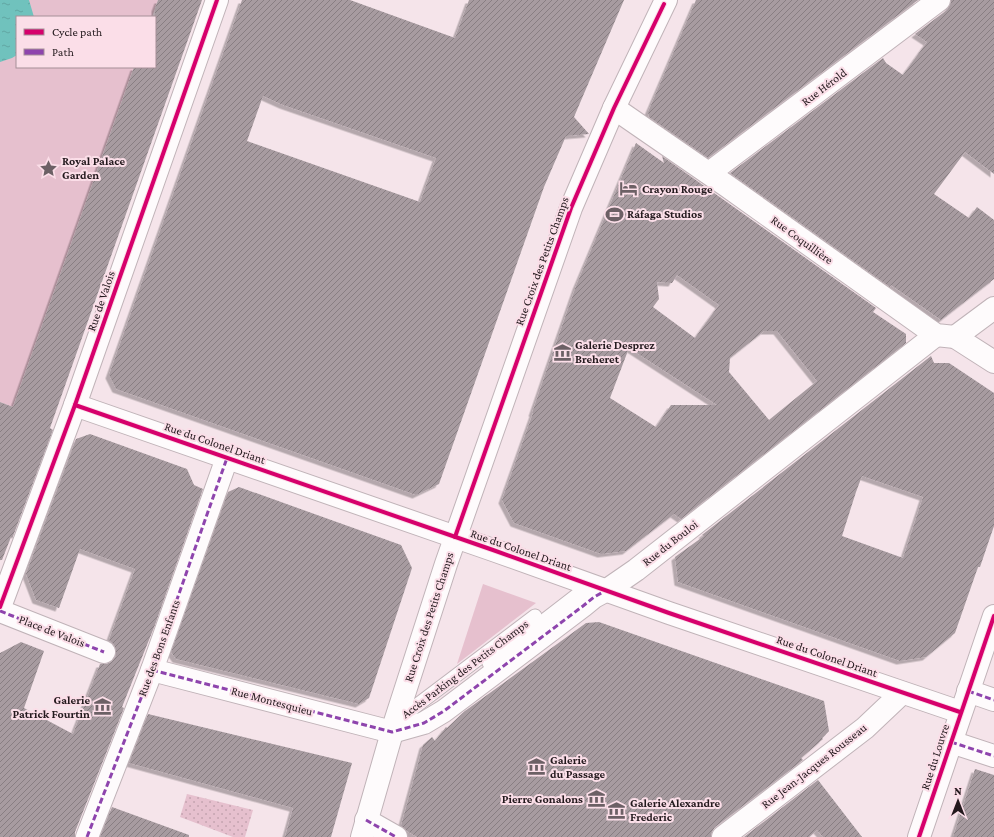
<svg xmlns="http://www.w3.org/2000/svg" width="994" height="837" viewBox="0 0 994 837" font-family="'Crimson Pro',serif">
  <defs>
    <pattern id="grass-dots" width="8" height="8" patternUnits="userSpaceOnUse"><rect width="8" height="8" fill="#e6c0ce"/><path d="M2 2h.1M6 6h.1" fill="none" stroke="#c5a4b0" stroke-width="1.8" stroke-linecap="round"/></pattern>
    <pattern id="water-ripples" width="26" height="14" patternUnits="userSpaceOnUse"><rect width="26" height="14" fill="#70c2bd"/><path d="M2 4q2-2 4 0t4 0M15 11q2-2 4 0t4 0" fill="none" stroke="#61a6a2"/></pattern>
    <pattern id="building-hatch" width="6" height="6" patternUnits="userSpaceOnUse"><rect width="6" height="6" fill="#a79ba0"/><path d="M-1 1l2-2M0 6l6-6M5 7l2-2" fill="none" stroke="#887e82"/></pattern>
    <filter id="shadow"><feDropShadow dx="-3.5" dy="3.5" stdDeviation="0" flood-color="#0004"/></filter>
  </defs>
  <rect width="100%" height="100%" fill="#f5e4ea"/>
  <!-- grass -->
  <polygon fill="url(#grass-dots)" points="187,794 253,810 245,837 233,837 180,817"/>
  <!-- park -->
  <g fill="#e6c0ce">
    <polygon points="0,0 158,0 152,17 17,17 17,67 134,67 13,407 0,402"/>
    <polygon points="483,584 536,603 457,664"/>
  </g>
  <!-- water -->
  <polygon fill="url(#water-ripples)" points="0,0 29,0 34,17 17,17 17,55 12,58 0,62"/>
  <!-- building -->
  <g fill="url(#building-hatch)" fill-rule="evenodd" filter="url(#shadow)">
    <polygon points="158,0 202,0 50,428 53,430 12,539 11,537 2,560 0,560 0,402 13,407 134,67 155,67 155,8"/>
    <path d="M242 0H350L455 38 469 0H624L574 117 589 134 566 136 544 187 439 484 416 495 116 389 109 375ZM263 96 283 105 436 158 420 202 247 141Z"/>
    <polygon points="696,0 918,0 708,158 649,117 648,112"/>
    <polygon points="951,0 994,0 994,174 965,152 934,194 969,218 977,207 994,220 994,279 941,320 891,285 890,287 730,173 883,58 886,63 903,75 927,42 915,34 947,10 950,5"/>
    <path d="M636 143 664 163 662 156 876 308 873 312 906 334V343L681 519 674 514 626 551 601 554 514 523 502 500 533 413H532L547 369 576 286ZM677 275 719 305 695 338 653 307 659 299 657 282 672 283ZM764 331H777L817 381 769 420 729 372 730 358ZM629 348 717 405H671L656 427 610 398Z"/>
    <path d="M931 356 934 363H949L994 393V526L980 567H978L955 633 926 657 900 661 678 582 675 557 704 536 702 535ZM862 476 923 497 903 558 842 536 856 492Z"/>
    <polygon points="90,434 187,469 194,485 203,489 155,625 122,707 124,708 75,832 75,837 0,837 0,653 21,642 44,651 24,708 73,734 100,664 106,664 111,662 116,656 116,650 114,645 109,640 135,569 80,549 59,608 36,600 26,574 76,439"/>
    <polygon points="239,487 401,545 412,568 369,698 359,704 176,659 171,652 228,492"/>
    <polygon points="599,622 824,701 829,731 822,738 823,739 801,758 803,760 715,827 712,832 711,837 417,837 407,831 401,826 423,745 432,737 435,741 446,727 447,728 465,711 586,623"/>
    <polygon points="148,714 352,763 331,837 285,837 293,808 129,763"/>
    <polygon points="975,769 994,775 994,837 953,837"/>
    <polygon points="818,780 862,837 823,837 817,830 809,837 744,837"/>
    <polygon points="112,807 189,835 189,837 100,837"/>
  </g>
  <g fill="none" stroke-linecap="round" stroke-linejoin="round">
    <defs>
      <g id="lane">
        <polyline points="489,663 590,585"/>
        <polyline points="396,721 535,616"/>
      </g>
      <g id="street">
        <polyline points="614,108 727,186 936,335 955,337 994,362"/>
        <polyline points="709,173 939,0"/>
        <polyline points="955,337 994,308"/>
        <polyline points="75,405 493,550 669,613 960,712"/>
        <polyline points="0,607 75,405 217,0"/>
        <polyline points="0,611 104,652"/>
        <polyline points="152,670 392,732"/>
        <polyline points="968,691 994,700"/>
        <polyline points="392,732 424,723 444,711 583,606 594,597 607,590 636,570 936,335"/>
        <polyline points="951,742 994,756"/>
        <polyline points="366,820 396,837"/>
        <polyline points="87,837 152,670 227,458"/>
        <polyline points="362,837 395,722 446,564 571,208 614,108 666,0"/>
        <polyline points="723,837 865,728 902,693"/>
      </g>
      <polyline id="secondary" points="919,837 994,616"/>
    </defs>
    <!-- lane casing -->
    <use href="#lane" stroke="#c0b3b8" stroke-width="15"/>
    <!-- street casing -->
    <use href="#street" stroke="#c0b3b8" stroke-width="24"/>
    <!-- secondary casing -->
    <use href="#secondary" stroke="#c0b3b8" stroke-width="24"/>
    <!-- lane -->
    <use href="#lane" stroke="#fefbfc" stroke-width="13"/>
    <!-- street -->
    <use href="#street" stroke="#fefbfc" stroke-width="22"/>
    <!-- secondary -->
    <use href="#secondary" stroke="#fefbfc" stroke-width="22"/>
    <!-- quiet -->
    <g stroke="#8e44ad" stroke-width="3" stroke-dasharray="6 3" stroke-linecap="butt">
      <polyline points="0,611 104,652"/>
      <polyline points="152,670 392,732 424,723 444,711 583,606 594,597 607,590"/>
      <polyline points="968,691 994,700"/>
      <polyline points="951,742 994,756"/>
      <polyline points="366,820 396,837"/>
      <polyline points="87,837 152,670 227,458"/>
    </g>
    <defs>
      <g id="cycleway">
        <polyline points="75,405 493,550 669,613 960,712"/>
        <polyline points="455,537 571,208 614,108 664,4"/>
        <polyline points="0,607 75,405 217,0"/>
        <polyline points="919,837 994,616"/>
      </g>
    </defs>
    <!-- cycleway casing -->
    <use href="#cycleway" stroke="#fbdee8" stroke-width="6"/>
    <!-- cycleway -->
    <use href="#cycleway" stroke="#d6006c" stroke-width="4"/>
  </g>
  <!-- icons -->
  <defs>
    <symbol id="sight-bare" viewBox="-9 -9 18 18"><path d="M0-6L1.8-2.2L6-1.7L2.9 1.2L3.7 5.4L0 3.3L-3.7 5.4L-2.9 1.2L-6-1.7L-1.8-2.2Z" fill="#6c6065" stroke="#fbdee8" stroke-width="2.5" paint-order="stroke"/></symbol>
    <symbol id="hotel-bare" viewBox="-9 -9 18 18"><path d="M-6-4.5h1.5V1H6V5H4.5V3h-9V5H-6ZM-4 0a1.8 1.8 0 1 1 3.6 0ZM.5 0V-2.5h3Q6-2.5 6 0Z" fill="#6c6065" stroke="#fbdee8" stroke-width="2.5" paint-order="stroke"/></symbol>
    <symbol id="stadium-bare" viewBox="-9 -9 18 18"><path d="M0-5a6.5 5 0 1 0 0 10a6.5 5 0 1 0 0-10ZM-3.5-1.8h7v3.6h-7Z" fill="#6c6065" stroke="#fbdee8" stroke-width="2.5" paint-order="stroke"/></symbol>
    <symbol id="museum-bare" viewBox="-9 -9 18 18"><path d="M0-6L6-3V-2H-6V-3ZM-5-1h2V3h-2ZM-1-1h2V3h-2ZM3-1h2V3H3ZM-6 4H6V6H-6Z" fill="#6c6065" stroke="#fbdee8" stroke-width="2.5" paint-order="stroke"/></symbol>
  </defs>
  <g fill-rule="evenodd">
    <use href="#sight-bare" x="36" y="156" width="25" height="25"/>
    <use href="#hotel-bare" x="616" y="176" width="25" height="25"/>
    <use href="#stadium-bare" x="602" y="202" width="25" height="25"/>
    <use href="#museum-bare" x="550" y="340" width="25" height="25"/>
    <use href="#museum-bare" x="90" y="694" width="25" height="25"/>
    <use href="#museum-bare" x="524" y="754" width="25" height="25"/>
    <use href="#museum-bare" x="584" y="786" width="25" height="25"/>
    <use href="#museum-bare" x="604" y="798" width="25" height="25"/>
  </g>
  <g text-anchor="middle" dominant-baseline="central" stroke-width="4" stroke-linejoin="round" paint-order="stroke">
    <!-- street labels -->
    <g font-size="12" fill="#23191d" stroke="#fbdee8">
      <text transform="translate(824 87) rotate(-37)">Rue Hérold</text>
      <text transform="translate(802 240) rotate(36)">Rue Coquillière</text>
      <text transform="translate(542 261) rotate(-70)">Rue Croix des Petits Champs</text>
      <text transform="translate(101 301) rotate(-71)">Rue de Valois</text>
      <text transform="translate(215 443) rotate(19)">Rue du Colonel Driant</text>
      <text transform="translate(670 543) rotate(-38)">Rue du Bouloi</text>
      <text transform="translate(521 550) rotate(19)">Rue du Colonel Driant</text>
      <text transform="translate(429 617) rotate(-72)">Rue Croix des Petits Champs</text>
      <text transform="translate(52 631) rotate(21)">Place de Valois</text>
      <text transform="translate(159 648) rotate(-70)">Rue des Bons Enfants</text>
      <text transform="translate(827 656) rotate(19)">Rue du Colonel Driant</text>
      <text transform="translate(465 669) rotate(-37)">Accès Parking des Petits Champs</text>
      <text transform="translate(272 701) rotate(15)">Rue Montesquieu</text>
      <text transform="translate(935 757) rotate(-72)">Rue du Louvre</text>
      <text transform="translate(814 766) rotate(-38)">Rue Jean-Jacques Rousseau</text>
    </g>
    <!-- poi labels -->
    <g font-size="12" font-weight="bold" fill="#23191d" stroke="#fbdee8" text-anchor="start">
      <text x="62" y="161">Royal Palace<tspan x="62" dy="14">Garden</tspan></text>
      <text x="642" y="189">Crayon Rouge</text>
      <text x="627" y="214">Ráfaga Studios</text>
      <text x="575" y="345">Galerie Desprez<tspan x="575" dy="14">Breheret</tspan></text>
      <text x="90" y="700" text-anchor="end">Galerie<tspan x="90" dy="14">Patrick Fourtin</tspan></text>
      <text x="550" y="760">Galerie<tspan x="550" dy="14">du Passage</tspan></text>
      <text x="583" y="799" text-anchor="end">Pierre Gonalons</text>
      <text x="630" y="803">Galerie Alexandre<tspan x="630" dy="14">Frederic</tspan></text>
    </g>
  </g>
  <!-- legend -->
  <rect x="16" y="16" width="140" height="52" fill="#fbdee8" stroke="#a58f97"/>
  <rect x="24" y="29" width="20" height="6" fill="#d6006c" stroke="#a58f97"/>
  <text x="52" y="36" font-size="12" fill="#23191d">Cycle path</text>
  <rect x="24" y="49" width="20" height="6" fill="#8e44ad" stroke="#a58f97"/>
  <text x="52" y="56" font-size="12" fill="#23191d">Path</text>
  <!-- north arrow -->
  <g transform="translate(958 801)" stroke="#fbdee8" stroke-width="3" paint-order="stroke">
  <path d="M0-3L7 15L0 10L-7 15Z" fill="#23191d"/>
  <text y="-6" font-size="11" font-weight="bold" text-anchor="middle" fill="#23191d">N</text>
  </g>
</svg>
